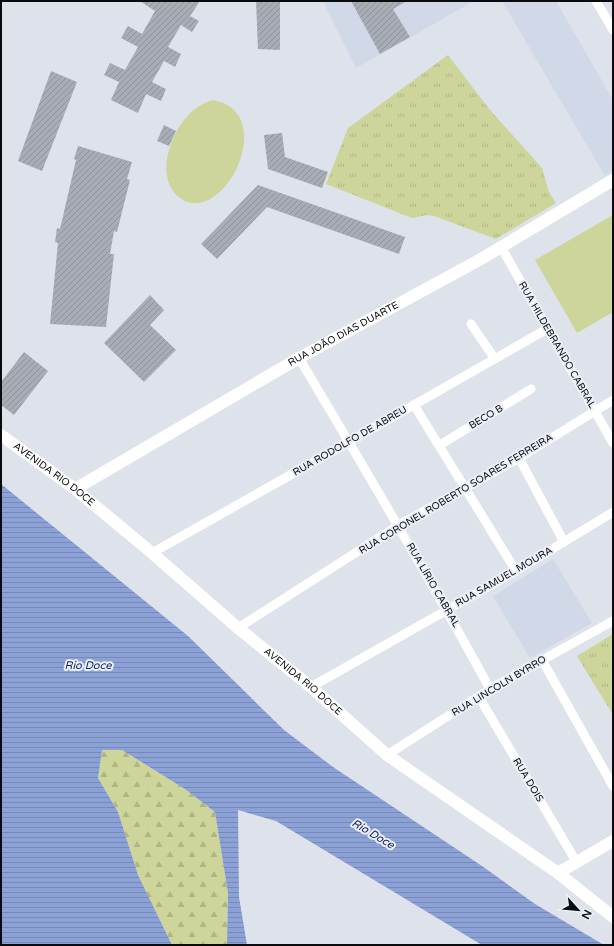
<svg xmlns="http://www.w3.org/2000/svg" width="614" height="946" viewBox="0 0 614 946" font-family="'Varela Round',sans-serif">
  <defs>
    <pattern id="grass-tufts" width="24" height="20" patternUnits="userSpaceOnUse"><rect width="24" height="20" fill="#cdd59b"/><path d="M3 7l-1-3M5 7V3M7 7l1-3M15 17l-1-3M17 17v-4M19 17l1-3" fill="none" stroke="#afb684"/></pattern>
    <pattern id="forest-firs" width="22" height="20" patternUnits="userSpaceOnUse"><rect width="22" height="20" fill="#cdd59b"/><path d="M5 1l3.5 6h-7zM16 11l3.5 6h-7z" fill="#afb684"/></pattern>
    <pattern id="water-rules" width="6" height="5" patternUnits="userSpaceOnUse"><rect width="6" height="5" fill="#8ca1d6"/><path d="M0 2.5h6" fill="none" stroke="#7789b6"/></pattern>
    <pattern id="building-hatch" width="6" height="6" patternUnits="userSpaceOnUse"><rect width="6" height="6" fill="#a8acb5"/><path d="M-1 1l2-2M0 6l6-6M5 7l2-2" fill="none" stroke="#8f939a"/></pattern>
  </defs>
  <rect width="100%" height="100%" fill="#dee2eb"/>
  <!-- built -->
  <g fill="#d1d8e8">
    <polygon points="323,1 474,1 356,68"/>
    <polygon points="502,1 556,1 613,100 613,170 605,176"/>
    <polygon points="553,559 592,623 530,658 493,596"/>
  </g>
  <!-- grass -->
  <g fill="url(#grass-tufts)">
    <polygon points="448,55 490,110 542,168 549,192 556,203 496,239 434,216 427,215 412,218 326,184 348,128"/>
    <polygon points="613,634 613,715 577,656"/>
  </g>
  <!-- forest -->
  <polygon fill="url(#forest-firs)" points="102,750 122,750 185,789 215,812 228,893 227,945 172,945 138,875 118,812 98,778"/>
  <!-- garden -->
  <g fill="#cdd59b">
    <path d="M213 100C281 112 223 229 180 198 155 179 169 137 186 118 193 109 202 103 213 100Z"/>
    <polygon points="613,215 613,312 577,333 535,260"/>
  </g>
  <!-- water -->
  <polygon fill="url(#water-rules)" points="1,484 188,636 284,730 333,767 482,866 535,904 604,945 482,945 276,821 238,810 239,897 247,945 227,945 228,893 215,812 185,789 122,750 102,750 98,778 118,812 138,875 172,945 1,945"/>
  <!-- building -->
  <g fill="url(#building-hatch)">
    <polygon points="140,1 200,1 190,16 199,21 192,32 181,25 168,47 181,54 175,67 164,61 152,82 166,89 161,101 146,94 138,113 111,100 119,82 104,75 110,63 125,70 138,47 121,38 128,26 142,34 155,11"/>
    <polygon points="256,1 280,1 280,50 258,49"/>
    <polygon points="351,1 407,1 393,9 410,37 380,54"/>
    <polygon points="51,71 77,82 42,171 18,161"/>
    <polygon points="164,125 176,131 169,146 157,141"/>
    <polygon points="282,133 285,157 328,172 322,188 268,169 264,135"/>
    <polygon points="78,146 132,162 127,179 130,180 117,232 114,231 110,254 114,254 106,327 50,324 58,243 55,242 57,228 60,229 76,160 74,159"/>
    <polygon points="258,185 405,237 399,254 267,207 217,259 201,244"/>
    <polygon points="150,295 164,310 150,325 176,350 144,382 104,343"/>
    <polygon points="24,352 48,371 14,415 1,405 1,382"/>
  </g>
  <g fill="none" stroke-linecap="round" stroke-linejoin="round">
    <!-- minor -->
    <g stroke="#fff" stroke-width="9">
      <polyline points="596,1 613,30"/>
      <polyline points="501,247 613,443"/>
      <polyline points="471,324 495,359"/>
      <path d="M299 358C364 467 429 577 490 689"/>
      <polyline points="414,405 516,571"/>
      <polyline points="440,445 531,389"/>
      <polyline points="519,458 564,542"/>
      <polyline points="152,553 349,442 547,329"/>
      <polyline points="238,628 399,525 519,458 613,400"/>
      <polyline points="542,660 613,786"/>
      <polyline points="311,687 516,571 613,512"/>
      <polyline points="479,697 577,863"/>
      <polyline points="387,755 490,689 613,621"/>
    </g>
    <!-- tertiary -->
    <g stroke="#fff" stroke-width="12">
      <path id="s1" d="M1 435 75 489 152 553 238 628 311 687 387 755 558 873 613 917"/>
      <path id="s2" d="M75 489 299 358 481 259 613 180"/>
      <polyline points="558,873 613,841"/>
    </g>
  </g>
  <g text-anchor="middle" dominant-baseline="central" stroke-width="4" stroke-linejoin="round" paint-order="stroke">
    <!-- street labels -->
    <g font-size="10" fill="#0a0b0e" stroke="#ebeff8">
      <text stroke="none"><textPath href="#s2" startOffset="310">RUA JOÃO DIAS DUARTE</textPath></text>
      <text transform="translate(557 345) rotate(60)">RUA HILDEBRANDO CABRAL</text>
      <text transform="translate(486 417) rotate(-31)">BECO B</text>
      <text transform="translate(350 441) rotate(-30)">RUA RODOLFO DE ABREU</text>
      <text stroke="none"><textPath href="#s1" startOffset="66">AVENIDA RIO DOCE</textPath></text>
      <text transform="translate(456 494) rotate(-31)">RUA CORONEL ROBERTO SOARES FERREIRA</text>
      <text transform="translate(504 577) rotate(-30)">RUA SAMUEL MOURA</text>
      <text transform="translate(433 585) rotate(60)">RUA LÍRIO CABRAL</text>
      <text stroke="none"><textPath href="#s1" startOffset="390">AVENIDA RIO DOCE</textPath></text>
      <text transform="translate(499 686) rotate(-31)">RUA LINCOLN BYRRO</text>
      <text transform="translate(528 780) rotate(59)">RUA DOIS</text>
    </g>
    <!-- water labels -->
    <g font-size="11" font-style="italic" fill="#142361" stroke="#ebeff8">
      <text x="88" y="665">Rio Doce</text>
      <text transform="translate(373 834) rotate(31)">Rio Doce</text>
    </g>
  </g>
  <!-- border -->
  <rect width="614" height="946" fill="none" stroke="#0a0b0e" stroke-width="4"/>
  <!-- north arrow -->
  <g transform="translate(578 910) rotate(117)" stroke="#ebeff8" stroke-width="3" paint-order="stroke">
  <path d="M0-3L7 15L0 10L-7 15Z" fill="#0a0b0e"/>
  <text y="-6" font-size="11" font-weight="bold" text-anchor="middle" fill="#0a0b0e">N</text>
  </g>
</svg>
